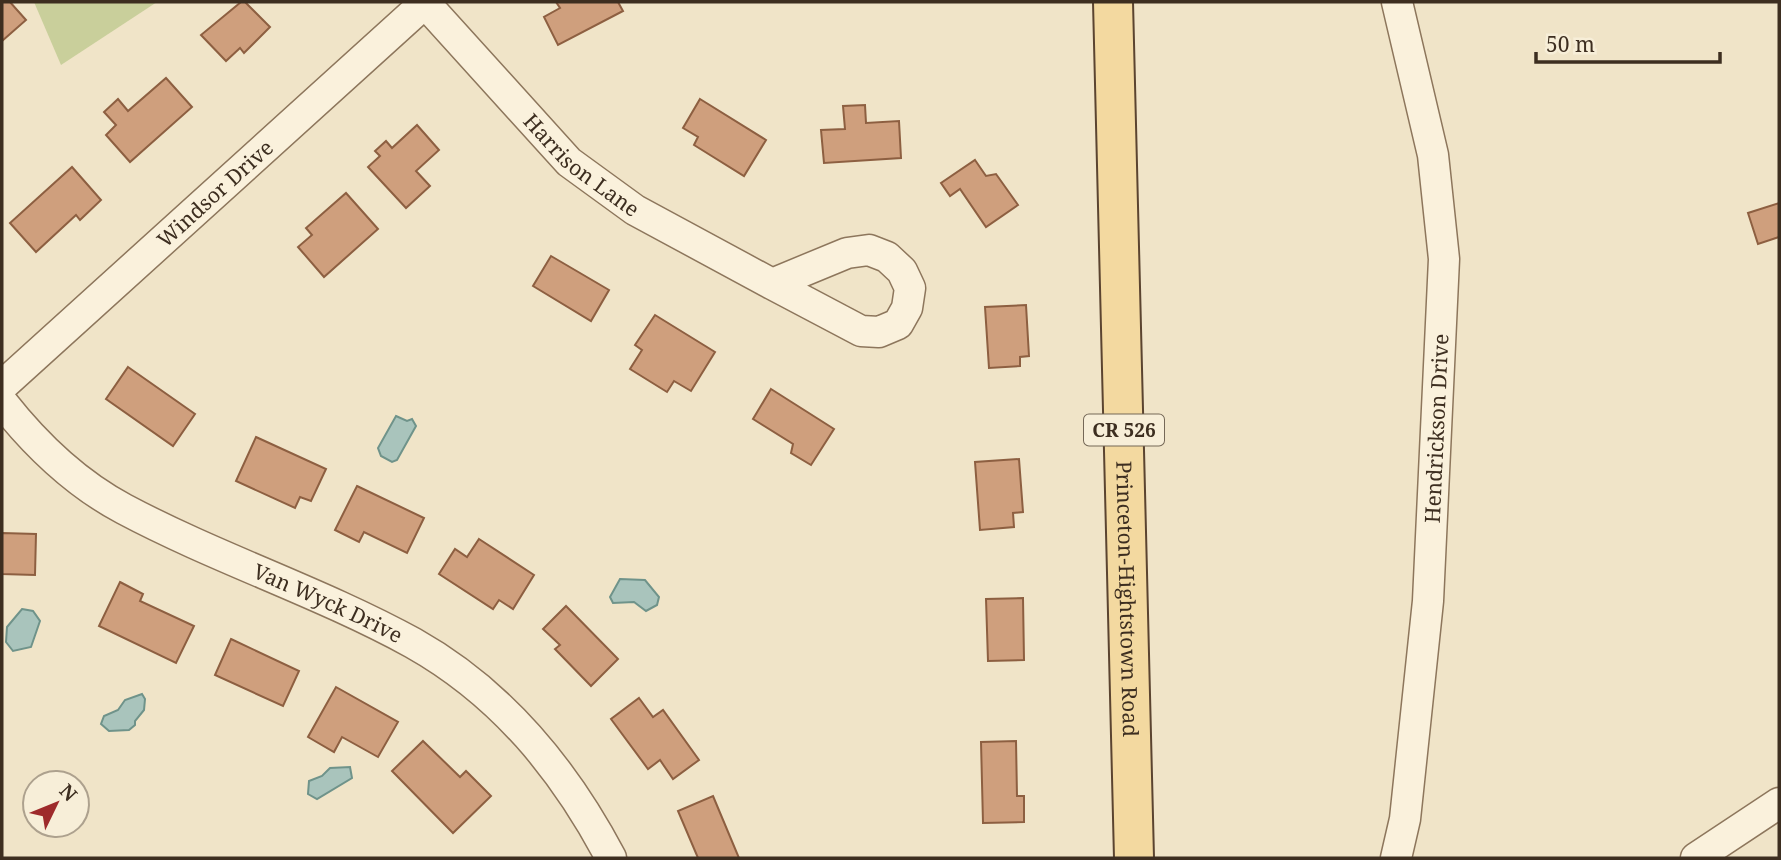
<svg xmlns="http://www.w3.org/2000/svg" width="1781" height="860" viewBox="0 0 1781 860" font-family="'Noto Serif',serif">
  <rect width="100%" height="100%" fill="#f0e4c8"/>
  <!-- green -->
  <polygon fill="#c9cf9b" points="34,2 157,2 61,65"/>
  <!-- water -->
  <g fill="#a9c4bc" stroke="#6f938a" stroke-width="2">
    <polygon points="396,416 407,421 412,419 416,426 397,460 392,462 381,456 378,448"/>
    <polygon points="620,579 645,580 659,597 657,605 646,611 634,602 613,603 610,597"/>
    <polygon points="22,609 33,611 40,621 31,647 13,651 6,642 7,627"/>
    <polygon points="142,694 145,699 144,710 135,721 135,725 129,730 109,731 101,724 104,716 118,710 125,700"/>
    <polygon points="350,767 352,778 317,799 308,794 309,781 322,776 330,768"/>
  </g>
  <!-- building -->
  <g fill="#cf9f7d" stroke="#8d5f41" stroke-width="2">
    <polygon points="2,2 10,2 26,20 2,41"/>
    <polygon points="241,2 245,2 270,27 244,53 240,48 226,61 201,35"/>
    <polygon points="556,2 618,2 623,11 558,45 544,17 560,8"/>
    <polygon points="166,78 192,107 130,162 106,135 116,125 104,112 118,99 128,111"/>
    <polygon points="700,99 766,140 744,176 694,145 698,137 683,128"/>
    <polygon points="865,105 866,123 899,121 901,158 824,163 821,130 845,129 843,106"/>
    <polygon points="417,125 439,150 416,171 430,186 406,208 368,167 380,156 375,151 386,141 392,148"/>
    <polygon points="975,160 986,176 996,174 1018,205 986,227 960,189 950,196 941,183"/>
    <polygon points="72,167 101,200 80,220 76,215 36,252 10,223"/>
    <polygon points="346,193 378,229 324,277 298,247 312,235 306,228"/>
    <polygon points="1779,203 1779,237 1758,244 1748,213"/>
    <polygon points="551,256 609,290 591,321 533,286"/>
    <polygon points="1026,305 1029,356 1020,357 1020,366 989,368 985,307"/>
    <polygon points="655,315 715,352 691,391 674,381 667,392 630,369 642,350 635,345"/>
    <polygon points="128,367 195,414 173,446 106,399"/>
    <polygon points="771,389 834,429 811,465 791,453 793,444 753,419"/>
    <polygon points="256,437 326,469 311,501 300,497 295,508 236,481"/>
    <polygon points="1019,459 1023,512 1013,513 1014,527 980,530 975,462"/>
    <polygon points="357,486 424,518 407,553 364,532 359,542 335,530"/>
    <polygon points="2,533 36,534 35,575 2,574"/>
    <polygon points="479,539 534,575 513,609 499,600 493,609 439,574 455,549 467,557"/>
    <polygon points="120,582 143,594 140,601 194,626 176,663 99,626"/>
    <polygon points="1023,598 1024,660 988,661 986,599"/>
    <polygon points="566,606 618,659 591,686 555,649 560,645 543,629"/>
    <polygon points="231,639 299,671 283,706 215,675"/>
    <polygon points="336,687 398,722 378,757 342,737 334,752 308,737"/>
    <polygon points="639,698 653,717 663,710 699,760 673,779 660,760 648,769 611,719"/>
    <polygon points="423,741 460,777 466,771 491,796 453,833 392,771"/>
    <polygon points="1016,741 1017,796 1024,796 1024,822 983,823 981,742"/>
    <polygon points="713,796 739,858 698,858 678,811"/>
  </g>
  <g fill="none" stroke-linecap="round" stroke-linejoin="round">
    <defs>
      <g id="minor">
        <path id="s1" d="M425 3 569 162 635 210 772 284 861 331 879 332 898 324 907 308 910 288 902 271 887 257 869 250 847 253 772 284"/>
        <path id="s2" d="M2 386 426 2"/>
        <path id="s3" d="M2 402C35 444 77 484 124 509 218 559 320 592 413 643 502 693 564 769 611 858"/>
        <path id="s4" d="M1396 858 1405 819 1428 601 1444 259 1433 155 1397 2"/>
        <polyline points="1696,858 1779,803"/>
      </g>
      <g id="major">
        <path id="s5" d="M1113 2 1134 858"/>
      </g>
    </defs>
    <!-- minor casing -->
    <use href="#minor" stroke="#8d765c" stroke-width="33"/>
    <!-- major casing -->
    <use href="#major" stroke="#5b4430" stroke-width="42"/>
    <!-- minor -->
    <use href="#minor" stroke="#faf1dc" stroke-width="30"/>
    <!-- major -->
    <use href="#major" stroke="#f3d9a0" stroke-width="38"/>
  </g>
  <g text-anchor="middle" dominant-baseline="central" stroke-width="6" stroke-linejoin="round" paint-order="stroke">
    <!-- shield labels -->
    <rect fill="#f7eed8" stroke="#756857" stroke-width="2" x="1084" y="414.5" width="80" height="31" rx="5"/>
    <g font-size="19" font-weight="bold" fill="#3d2e20">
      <text x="1124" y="430">CR 526</text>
    </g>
    <!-- street labels -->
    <g font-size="21" fill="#3d2e20" stroke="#f7eed8">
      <text stroke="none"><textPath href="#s1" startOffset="226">Harrison Lane</textPath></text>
      <text stroke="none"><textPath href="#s2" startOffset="287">Windsor Drive</textPath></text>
      <text stroke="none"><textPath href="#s4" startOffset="432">Hendrickson Drive</textPath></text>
      <text stroke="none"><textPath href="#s5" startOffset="597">Princeton-Hightstown Road</textPath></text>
      <text stroke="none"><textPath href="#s3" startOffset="388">Van Wyck Drive</textPath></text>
    </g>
  </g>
  <!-- border -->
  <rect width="1781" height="860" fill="none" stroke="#3d2e20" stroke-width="7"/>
  <!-- north arrow -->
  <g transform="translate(56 804) rotate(47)"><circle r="33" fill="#f7eed8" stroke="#ada18e" stroke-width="2"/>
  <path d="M0-5L12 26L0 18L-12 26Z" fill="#9e2a2b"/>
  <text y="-10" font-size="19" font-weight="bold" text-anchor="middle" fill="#3d2e20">N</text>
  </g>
  <!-- scale -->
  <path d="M1536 52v10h184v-10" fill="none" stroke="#3d2e20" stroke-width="3.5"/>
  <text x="1546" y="52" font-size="21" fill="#3d2e20" stroke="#f7eed8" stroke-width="5" paint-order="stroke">50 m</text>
</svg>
